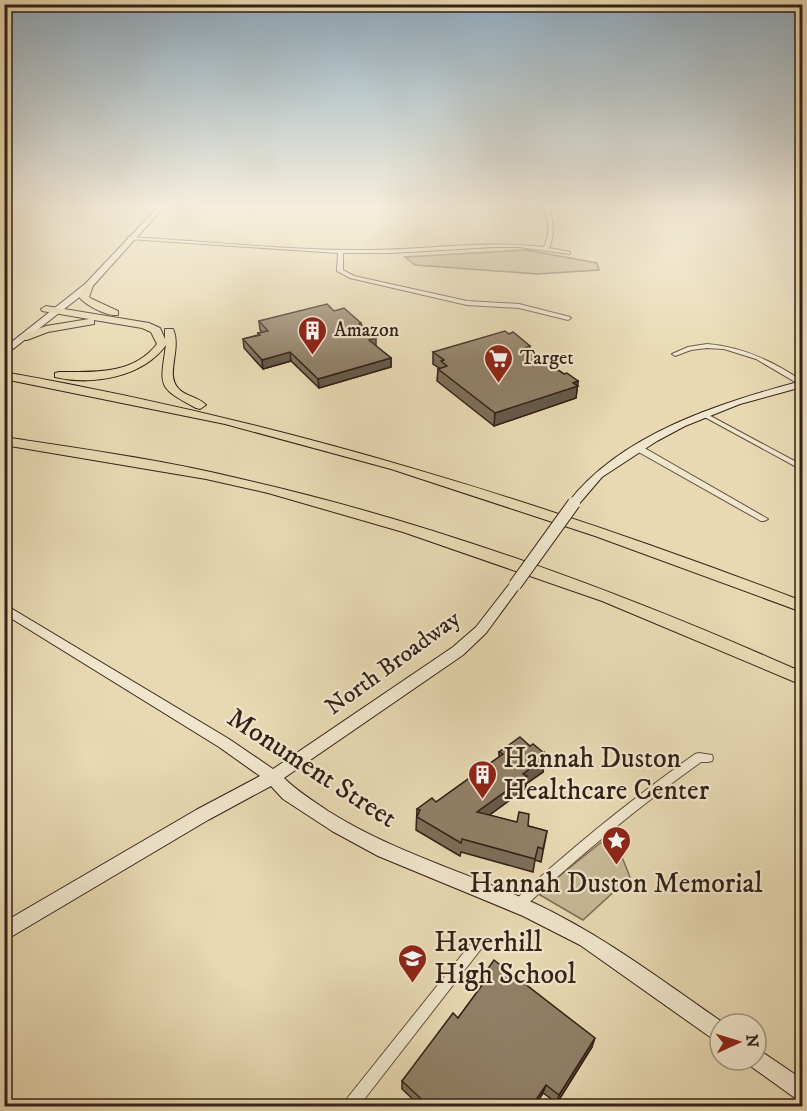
<svg xmlns="http://www.w3.org/2000/svg" width="807" height="1111" viewBox="0 0 807 1111" font-family="'IM FELL DW Pica',serif">
  <rect width="100%" height="100%" fill="#e8d9b2"/>
  <filter id="stains"><feTurbulence type="fractalNoise" baseFrequency=".00333" numOctaves="4"/><feColorMatrix values="0 0 0 0 .2 0 0 0 0 .09 0 0 0 0 .02 0 0 0 .5 -.17"/></filter>
  <radialGradient id="worn" r=".72"><stop offset=".6" stop-color="#630" stop-opacity="0"/><stop offset="1" stop-color="#630" stop-opacity=".3"/></radialGradient>
  <!-- green -->
  <g fill="#c9ba98" stroke="#7e6d58" stroke-width="1.5">
    <polygon points="526,250 597,263 599,270 537,274 415,265 405,257"/>
    <polygon points="609,836 622,857 630,877 583,920 540,895 548,885"/>
  </g>
  <g fill="none" stroke-linecap="round" stroke-linejoin="round">
    <defs>
      <g id="street">
        <path d="M543 207H547C554 221 555 233 549 248L570 252V254L518 247H493L392 253H343V270L354 276 467 301 519 304 570 317 571 318 568 320 519 308 467 305 350 278 337 271 338 253 129 239 127 238 129 237C208 241 287 251 366 250 426 250 484 240 544 247 550 233 550 221 543 207Z"/>
        <path d="M707 344C743 347 773 361 802 381V386L756 359 724 349 707 348 691 350 675 356 672 354 688 347Z"/>
        <polygon points="703,412 802,465 802,470 701,415 701,413"/>
        <polygon points="635,446 641,446 768,519 764,521 761,521 635,450 634,448"/>
        <path d="M699 753 712 755 713 758 712 761 708 762H701C638 807 579 856 522 909L518 911 514 909 512 905 514 901C571 848 632 799 695 754Z"/>
        <polygon points="477,939 481,941 483,945 481,949 359,1106 343,1106 345,1101 473,941"/>
      </g>
      <g id="secondary">
        <polygon points="158,207 164,207 91,288 4,356 4,348 85,284"/>
        <path d="M802 381V387L740 404 685 426 657 441 602 477 578 505H570L568 503C620 434 722 402 802 381Z"/>
        <path d="M515 581 521 585 519 588 486 633 463 655 284 778C297 791 312 800 328 811 393 852 466 872 536 904 604 936 664 982 725 1024H720V1042L713 1039 580 945 523 916 378 856 332 831 283 799 271 786 208 820 4 941V922L196 810 260 776 219 747 4 614V604L229 739 273 769 453 647 476 627 511 582Z"/>
        <polygon points="756,1048 802,1079 802,1101 795,1098 749,1065 747,1060 756,1060"/>
      </g>
      <g id="highway">
        <path d="M85 284 93 286 89 297 92 299 118 311V315C106 316 87 306 79 297Z"/>
        <path d="M46 306 149 323 160 328 165 339V329H173C182 349 165 374 178 388 184 396 199 397 206 405L200 409 196 408C157 387 160 387 166 345 143 377 93 386 55 377V373L59 372C94 372 133 375 157 344L151 332 142 328 94 320V324L48 332 27 340H19V336L46 326 89 319 42 311 41 309Z"/>
        <path d="M4 372C281 421 541 501 802 601V612L595 536 391 469 225 424 4 379Z"/>
        <path d="M4 437C84 449 163 460 241 479 435 523 621 592 802 672V685L602 601 403 532 268 493 206 479 4 445Z"/>
      </g>
    </defs>
    <!-- street casing -->
    <use href="#street" stroke="#604e3e" stroke-width="2"/>
    <!-- secondary casing -->
    <use href="#secondary" stroke="#332017" stroke-width="2"/>
    <!-- highway casing -->
    <use href="#highway" stroke="#332017" stroke-width="2"/>
    <!-- street -->
    <use href="#street" fill="#f0e6cd" fill-rule="evenodd"/>
    <!-- secondary -->
    <use href="#secondary" fill="#f0e6cd" fill-rule="evenodd"/>
    <!-- highway -->
    <use href="#highway" fill="#e8d9b2" fill-rule="evenodd"/>
    <defs>
      <polyline id="secondary-bridge" points="515,585 574,503"/>
    </defs>
    <!-- secondary-bridge casing -->
    <use href="#secondary-bridge" stroke="#332017" stroke-width="14" stroke-linecap="butt"/>
    <!-- secondary-bridge -->
    <use href="#secondary-bridge" stroke="#f0e6cd" stroke-width="12"/>
  </g>
  <!-- wall -->
  <g fill="#7d6e59" stroke="#332017" stroke-width="1.5">
    <polygon points="334,311 361,323 362,326 376,346 391,358 391,367 319,388 291,361 263,369 244,348 243,339 258,335 258,333 262,332 260,330 259,321"/>
    <polygon points="530,346 529,351 564,374 578,381 576,398 494,426 437,381 438,369 439,368 433,364 433,352"/>
    <polygon points="499,752 544,756 543,772 526,784 525,789 489,815 547,831 541,862 535,860 533,872 461,852 460,856 416,830 417,809 436,802 499,757"/>
    <polygon points="479,981 592,1047 557,1103 543,1093 534,1107 421,1107 402,1089 402,1081 458,1018 478,991 477,990"/>
  </g>
  <!-- shaded-wall -->
  <g fill="#665a49" stroke="#332017" stroke-width="1.5">
    <polygon points="376,338 376,347 369,340"/>
    <polygon points="290,352 291,361 263,369 262,360"/>
    <polygon points="391,358 391,367 319,388 318,379"/>
    <polygon points="578,381 576,398 494,426 495,413"/>
    <polygon points="544,753 543,759 545,758 543,772 526,784 525,789 476,825 477,812 523,774"/>
    <polygon points="595,1038 592,1047 557,1103 559,1095"/>
    <polygon points="546,1085 543,1093 534,1107 531,1107"/>
  </g>
  <!-- building -->
  <g fill="#918068" stroke="#332017" stroke-width="1.5">
    <polygon points="327,304 334,311 344,308 361,323 359,324 376,338 369,340 391,358 318,379 290,352 262,360 243,339 260,335 258,333 268,331 259,321"/>
    <polygon points="505,331 509,334 513,332 530,346 525,348 564,374 567,373 578,381 573,383 578,386 495,413 438,369 447,366 441,361 444,360 433,352"/>
    <polygon points="520,737 530,746 533,744 544,753 542,755 545,758 523,774 527,776 477,812 517,822 519,812 529,814 528,826 547,831 543,849 538,847 535,859 462,839 461,843 417,817 420,810 417,809 432,798 436,802 503,754 499,752"/>
    <polygon points="494,960 595,1038 559,1095 546,1085 531,1107 430,1107 402,1081 453,1013 458,1018 483,984 479,981"/>
  </g>
  <!-- sky -->
  <linearGradient id="sky" x2="0" y2="1"><stop stop-color="#8faabd"/><stop offset="0.57" stop-color="#f5eedc"/><stop offset="1" stop-color="#f5eedc" stop-opacity="0"/></linearGradient>
  <rect width="807" height="362" fill="url(#sky)"/>
  <!-- icons -->
  <defs>
    <symbol id="building-pin" viewBox="-11 -11 22 30"><path d="M0 17L-7.5 6A9.5 9.5 0 1 1 7.5 6Z" fill="#8f2418" stroke="#f0e6cd"/><path d="M-4-6H4V6H1V3H-1V6H-4ZM-2.5-4.3h1.7v1.8h-1.7ZM.8-4.3h1.7v1.8H.8ZM-2.5-1h1.7V.8h-1.7ZM.8-1h1.7V.8H.8Z" fill="#fff"/></symbol>
    <symbol id="supermarket-pin" viewBox="-11 -11 22 30"><path d="M0 17L-7.5 6A9.5 9.5 0 1 1 7.5 6Z" fill="#8f2418" stroke="#f0e6cd"/><path d="M-6-5.5h2.5l.6 2H6L4.5 2H-2.5L-4.4-4H-6ZM-1.5 3.2a1.3 1.3 0 1 0 .1 0ZM3 3.2a1.3 1.3 0 1 0 .1 0Z" fill="#fff"/></symbol>
    <symbol id="sight-pin" viewBox="-11 -11 22 30"><path d="M0 17L-7.5 6A9.5 9.5 0 1 1 7.5 6Z" fill="#8f2418" stroke="#f0e6cd"/><path d="M0-6L1.8-2.2L6-1.7L2.9 1.2L3.7 5.4L0 3.3L-3.7 5.4L-2.9 1.2L-6-1.7L-1.8-2.2Z" fill="#fff"/></symbol>
    <symbol id="school-pin" viewBox="-11 -11 22 30"><path d="M0 17L-7.5 6A9.5 9.5 0 1 1 7.5 6Z" fill="#8f2418" stroke="#f0e6cd"/><path d="M0-5L7-2L0 1L-7-2ZM-4 1L0 2.5L4 1V4Q0 6-4 4Z" fill="#fff"/></symbol>
  </defs>
  <g fill-rule="evenodd">
    <use href="#building-pin" x="296" y="314" width="33" height="45"/>
    <use href="#supermarket-pin" x="482" y="342" width="33" height="45"/>
    <use href="#building-pin" x="466" y="758" width="33" height="45"/>
    <use href="#sight-pin" x="600" y="824" width="33" height="45"/>
    <use href="#school-pin" x="396" y="942" width="33" height="45"/>
  </g>
  <g text-anchor="middle" dominant-baseline="central" stroke-width="4.5" stroke-linejoin="round" paint-order="stroke">
    <!-- far-poi labels -->
    <g font-size="20" fill="#332017" stroke="#f0e6cd" text-anchor="start">
      <text x="334" y="330">Amazon</text>
      <text x="520" y="358">Target</text>
    </g>
    <!-- street labels -->
    <g font-size="24" fill="#332017" stroke="#f0e6cd">
      <text transform="translate(393 663) rotate(-36)">North Broadway</text>
    </g>
    <!-- near-poi labels -->
    <g font-size="28" fill="#332017" stroke="#f0e6cd" text-anchor="start">
      <text x="503" y="758">Hannah Duston<tspan x="503" dy="32">Healthcare Center</tspan></text>
      <text x="616" y="883" text-anchor="middle">Hannah Duston Memorial</text>
      <text x="434" y="942">Haverhill<tspan x="434" dy="32">High School</tspan></text>
    </g>
    <!-- near-street labels -->
    <g font-size="28" fill="#332017" stroke="#f0e6cd">
      <text transform="translate(312 768) rotate(33)">Monument Street</text>
    </g>
  </g>
  <!-- margin -->
  <rect width="807" height="1111" fill="none" stroke="#e8d9b2" stroke-width="24"/>
  <rect x="6" y="6" width="795" height="1099" fill="none" stroke="#332017" stroke-width="3"/>
  <rect x="12" y="12" width="783" height="1087" fill="none" stroke="#332017" stroke-width="1.5"/>
  <!-- north arrow -->
  <g transform="translate(738 1042) rotate(86)"><circle r="28" fill="#f0e6cd" stroke="#a49784" stroke-width="1.5"/>
  <path d="M0-4.5L10 22L0 15L-10 22Z" fill="#8f2418"/>
  <text y="-9" font-size="16" font-weight="bold" text-anchor="middle" fill="#332017">N</text>
  </g>
  <rect width="100%" height="100%" filter="url(#stains)"/>
  <rect width="100%" height="100%" fill="url(#worn)"/>
</svg>
